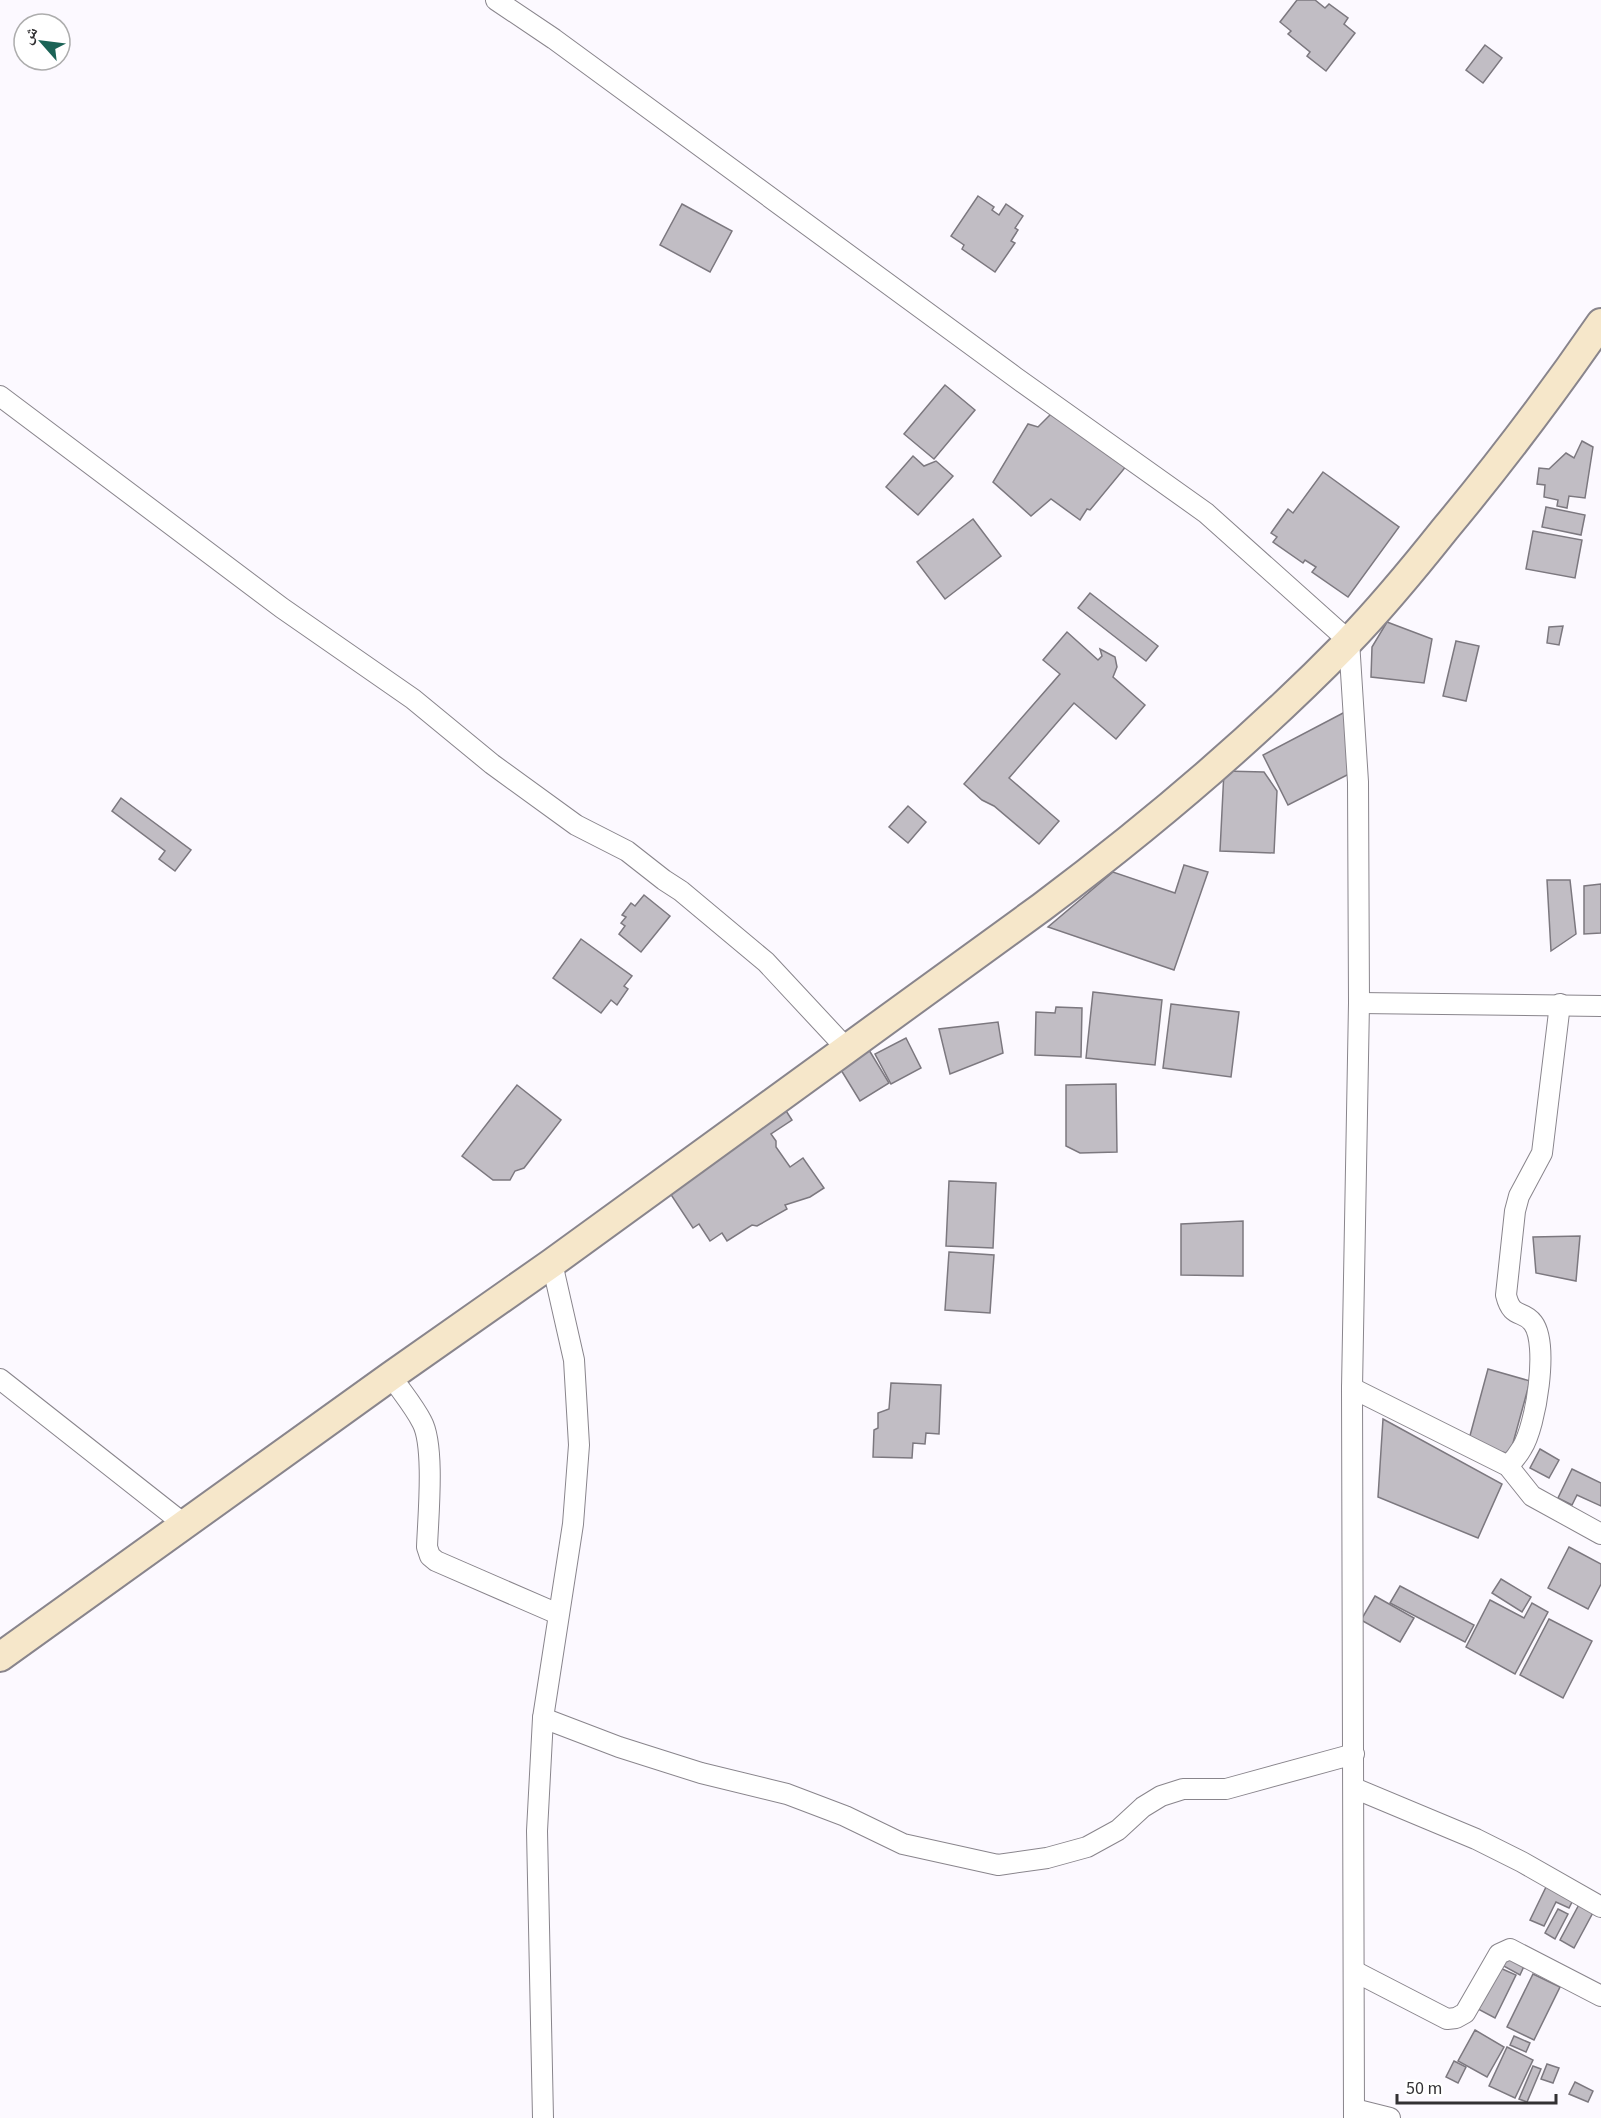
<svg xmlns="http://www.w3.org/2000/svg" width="1601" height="2118" viewBox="0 0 1601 2118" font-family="'Source Sans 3','Noto Naskh Arabic',sans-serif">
  <rect width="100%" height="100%" fill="#fcf9ff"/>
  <!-- building -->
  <g fill="#c1bdc4" stroke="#7c787f" stroke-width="1.5">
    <polygon points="1297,0 1315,0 1325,8 1329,4 1348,18 1344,24 1355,33 1326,71 1307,56 1310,52 1288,34 1291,31 1280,22"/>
    <polygon points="1485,45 1502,58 1483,83 1466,70"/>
    <polygon points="978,196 994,207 992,210 999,215 1006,204 1023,216 1015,228 1018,230 1011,241 1015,243 995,272 962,249 964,245 951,236"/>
    <polygon points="682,204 732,231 710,272 660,245"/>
    <polygon points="945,385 975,410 934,459 904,434"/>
    <polygon points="1055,410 1128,464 1090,510 1087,509 1080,520 1051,499 1031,516 993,482 1028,424 1038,427"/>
    <polygon points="1582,441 1593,447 1585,498 1569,496 1567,508 1557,506 1558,500 1544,497 1545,485 1537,484 1539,468 1549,469 1566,453 1574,458"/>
    <polygon points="913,456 924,466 936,461 953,476 918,515 886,487"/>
    <polygon points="1323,472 1399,527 1348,597 1312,572 1316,567 1305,560 1303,563 1273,542 1277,537 1271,533 1288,509 1293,513"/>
    <polygon points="1546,507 1585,515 1581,535 1542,527"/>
    <polygon points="973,519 1001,556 945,599 917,562"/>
    <polygon points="1533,531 1582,540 1575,578 1526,569"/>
    <polygon points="1090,593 1158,646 1146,661 1078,608"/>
    <polygon points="1387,622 1432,639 1424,683 1371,677 1372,647"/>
    <polygon points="1563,626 1559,645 1547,643 1549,627"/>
    <polygon points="1067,632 1098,660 1102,656 1100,649 1115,657 1117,667 1113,677 1145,705 1116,739 1074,703 1009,778 1059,821 1039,844 994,806 982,800 964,784 1060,674 1043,660"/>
    <polygon points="1456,641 1479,646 1466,701 1443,696"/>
    <polygon points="1345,712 1351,773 1288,805 1263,755"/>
    <polygon points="1224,771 1264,772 1277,791 1274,853 1220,851"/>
    <polygon points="121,798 191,850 175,871 159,859 165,851 112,811"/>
    <polygon points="908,806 926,822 908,843 889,827"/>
    <polygon points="1184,865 1208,872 1174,970 1048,927 1113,872 1175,893"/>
    <polygon points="1547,880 1570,880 1576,934 1551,951"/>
    <polygon points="1601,884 1601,933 1584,934 1584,886"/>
    <polygon points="644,895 670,916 641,952 619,934 625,926 621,923 626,917 622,915 631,903 635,906"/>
    <polygon points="581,939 632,976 624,986 628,989 617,1005 611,1000 601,1013 553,978"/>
    <polygon points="1093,992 1162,1000 1155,1065 1086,1058"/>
    <polygon points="1171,1004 1239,1012 1231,1077 1163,1068"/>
    <polygon points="1056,1007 1082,1008 1081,1057 1035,1055 1036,1012 1055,1013"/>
    <polygon points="998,1022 1003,1053 950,1074 939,1029"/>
    <polygon points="906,1038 921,1068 891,1084 875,1054"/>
    <polygon points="869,1050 889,1083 860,1101 838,1065"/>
    <polygon points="1116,1084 1117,1152 1080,1153 1066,1146 1066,1085"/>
    <polygon points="517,1085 561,1120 524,1168 515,1171 510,1180 493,1180 462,1156"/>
    <polygon points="781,1103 792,1120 771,1134 776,1141 776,1147 790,1167 803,1158 824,1188 810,1197 785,1205 787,1209 757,1226 752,1225 727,1241 722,1233 710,1241 699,1224 693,1228 662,1181"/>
    <polygon points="949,1181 996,1183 993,1248 946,1246"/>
    <polygon points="1243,1221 1243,1276 1181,1275 1181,1224"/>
    <polygon points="1580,1236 1576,1281 1536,1273 1533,1237"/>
    <polygon points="949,1252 994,1255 990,1313 945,1310"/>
    <polygon points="1488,1369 1530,1381 1510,1454 1468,1443"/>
    <polygon points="891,1383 941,1385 939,1434 926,1433 925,1444 913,1443 912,1458 873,1457 874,1430 878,1428 878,1413 889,1409"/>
    <polygon points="1383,1419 1502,1484 1478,1538 1378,1497"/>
    <polygon points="1540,1449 1559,1460 1549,1478 1530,1468"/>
    <polygon points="1572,1469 1601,1483 1601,1506 1577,1495 1572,1505 1558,1498"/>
    <polygon points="1569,1547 1601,1564 1601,1584 1588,1609 1548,1588"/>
    <polygon points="1501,1579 1531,1597 1522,1612 1492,1593"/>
    <polygon points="1400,1586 1474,1625 1465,1642 1390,1603"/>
    <polygon points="1375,1596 1414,1618 1400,1642 1361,1620"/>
    <polygon points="1490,1600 1524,1618 1532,1603 1548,1612 1515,1674 1466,1647"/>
    <polygon points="1549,1619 1592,1641 1563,1698 1520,1675"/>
    <polygon points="1547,1885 1574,1898 1569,1908 1556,1902 1544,1926 1530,1920"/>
    <polygon points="1582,1899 1596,1907 1574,1948 1560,1940"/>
    <polygon points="1558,1909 1568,1914 1555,1939 1545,1933"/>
    <polygon points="1506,1953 1525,1964 1520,1975 1500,1964"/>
    <polygon points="1498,1967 1516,1975 1495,2018 1478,2009"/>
    <polygon points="1533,1974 1560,1987 1534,2040 1507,2027"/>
    <polygon points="1475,2030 1504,2047 1487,2077 1458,2061"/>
    <polygon points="1514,2036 1530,2043 1526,2052 1510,2045"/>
    <polygon points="1507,2047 1533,2060 1515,2098 1489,2086"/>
    <polygon points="1454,2061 1466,2067 1458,2083 1446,2077"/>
    <polygon points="1547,2064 1559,2068 1553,2083 1541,2079"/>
    <polygon points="1533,2066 1541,2069 1527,2102 1519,2099"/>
    <polygon points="1575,2082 1593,2091 1588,2102 1569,2094"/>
  </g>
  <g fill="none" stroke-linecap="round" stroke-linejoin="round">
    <defs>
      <g id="street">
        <polyline points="496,0 554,39 1015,377 1206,513 1349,641 1358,782 1359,1003 1352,1388 1354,2118"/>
        <polyline points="0,396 282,608 413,699 492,764 576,825 627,851 664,880 681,891 766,962 847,1049"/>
        <polyline points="1359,1003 1601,1006"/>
        <path d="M391 1376C401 1391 414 1406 422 1422 435 1446 428 1518 427 1547L430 1556 436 1561 558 1614"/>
        <polyline points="0,1379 184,1524"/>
        <polyline points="1352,1388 1508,1466 1532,1496 1601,1534"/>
        <path d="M1508 1466C1513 1461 1518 1455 1522 1448 1536 1426 1549 1344 1533 1323 1523 1309 1512 1320 1506 1295L1515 1211 1519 1196 1542 1153 1560 1004"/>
        <polyline points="543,1718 619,1747 701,1773 787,1794 845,1816 903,1844 998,1865 1047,1858 1087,1847 1118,1830 1143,1807 1161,1796 1183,1789 1226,1789 1354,1754"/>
        <polyline points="1354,1788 1476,1839 1522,1862 1601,1907"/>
        <polyline points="1354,1971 1447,2019 1456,2018 1465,2013 1499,1954 1510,1949 1601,1996"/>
        <polyline points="1354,2109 1390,2118"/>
        <polyline points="543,2118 537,1831 543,1718 573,1524 579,1445 574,1360 552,1263"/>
      </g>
      <path id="secondary" d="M0 1657 391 1376 552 1263 1042 907C1150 826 1253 739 1347 643 1382 607 1414 568 1445 529 1500 463 1552 394 1601 323"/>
    </defs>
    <!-- street casing -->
    <use href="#street" stroke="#89858c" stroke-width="22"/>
    <!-- secondary casing -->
    <use href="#secondary" stroke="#89858c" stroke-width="32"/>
    <!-- street -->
    <use href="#street" stroke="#fff" stroke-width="20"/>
    <!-- secondary -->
    <use href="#secondary" stroke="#f6e7ca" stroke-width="28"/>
  </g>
  <!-- north arrow -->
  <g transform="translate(42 42) rotate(298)"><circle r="28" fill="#ffffff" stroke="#adadad" stroke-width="1.5"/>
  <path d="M0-4.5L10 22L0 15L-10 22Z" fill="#1b6356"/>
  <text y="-9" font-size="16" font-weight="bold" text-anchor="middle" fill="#323133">ش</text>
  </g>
  <!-- scale -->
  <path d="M1397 2094v9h159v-9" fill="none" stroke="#323133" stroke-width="3"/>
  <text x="1406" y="2094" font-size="18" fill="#323133" stroke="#ffffff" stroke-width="4.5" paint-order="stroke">50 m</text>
</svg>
